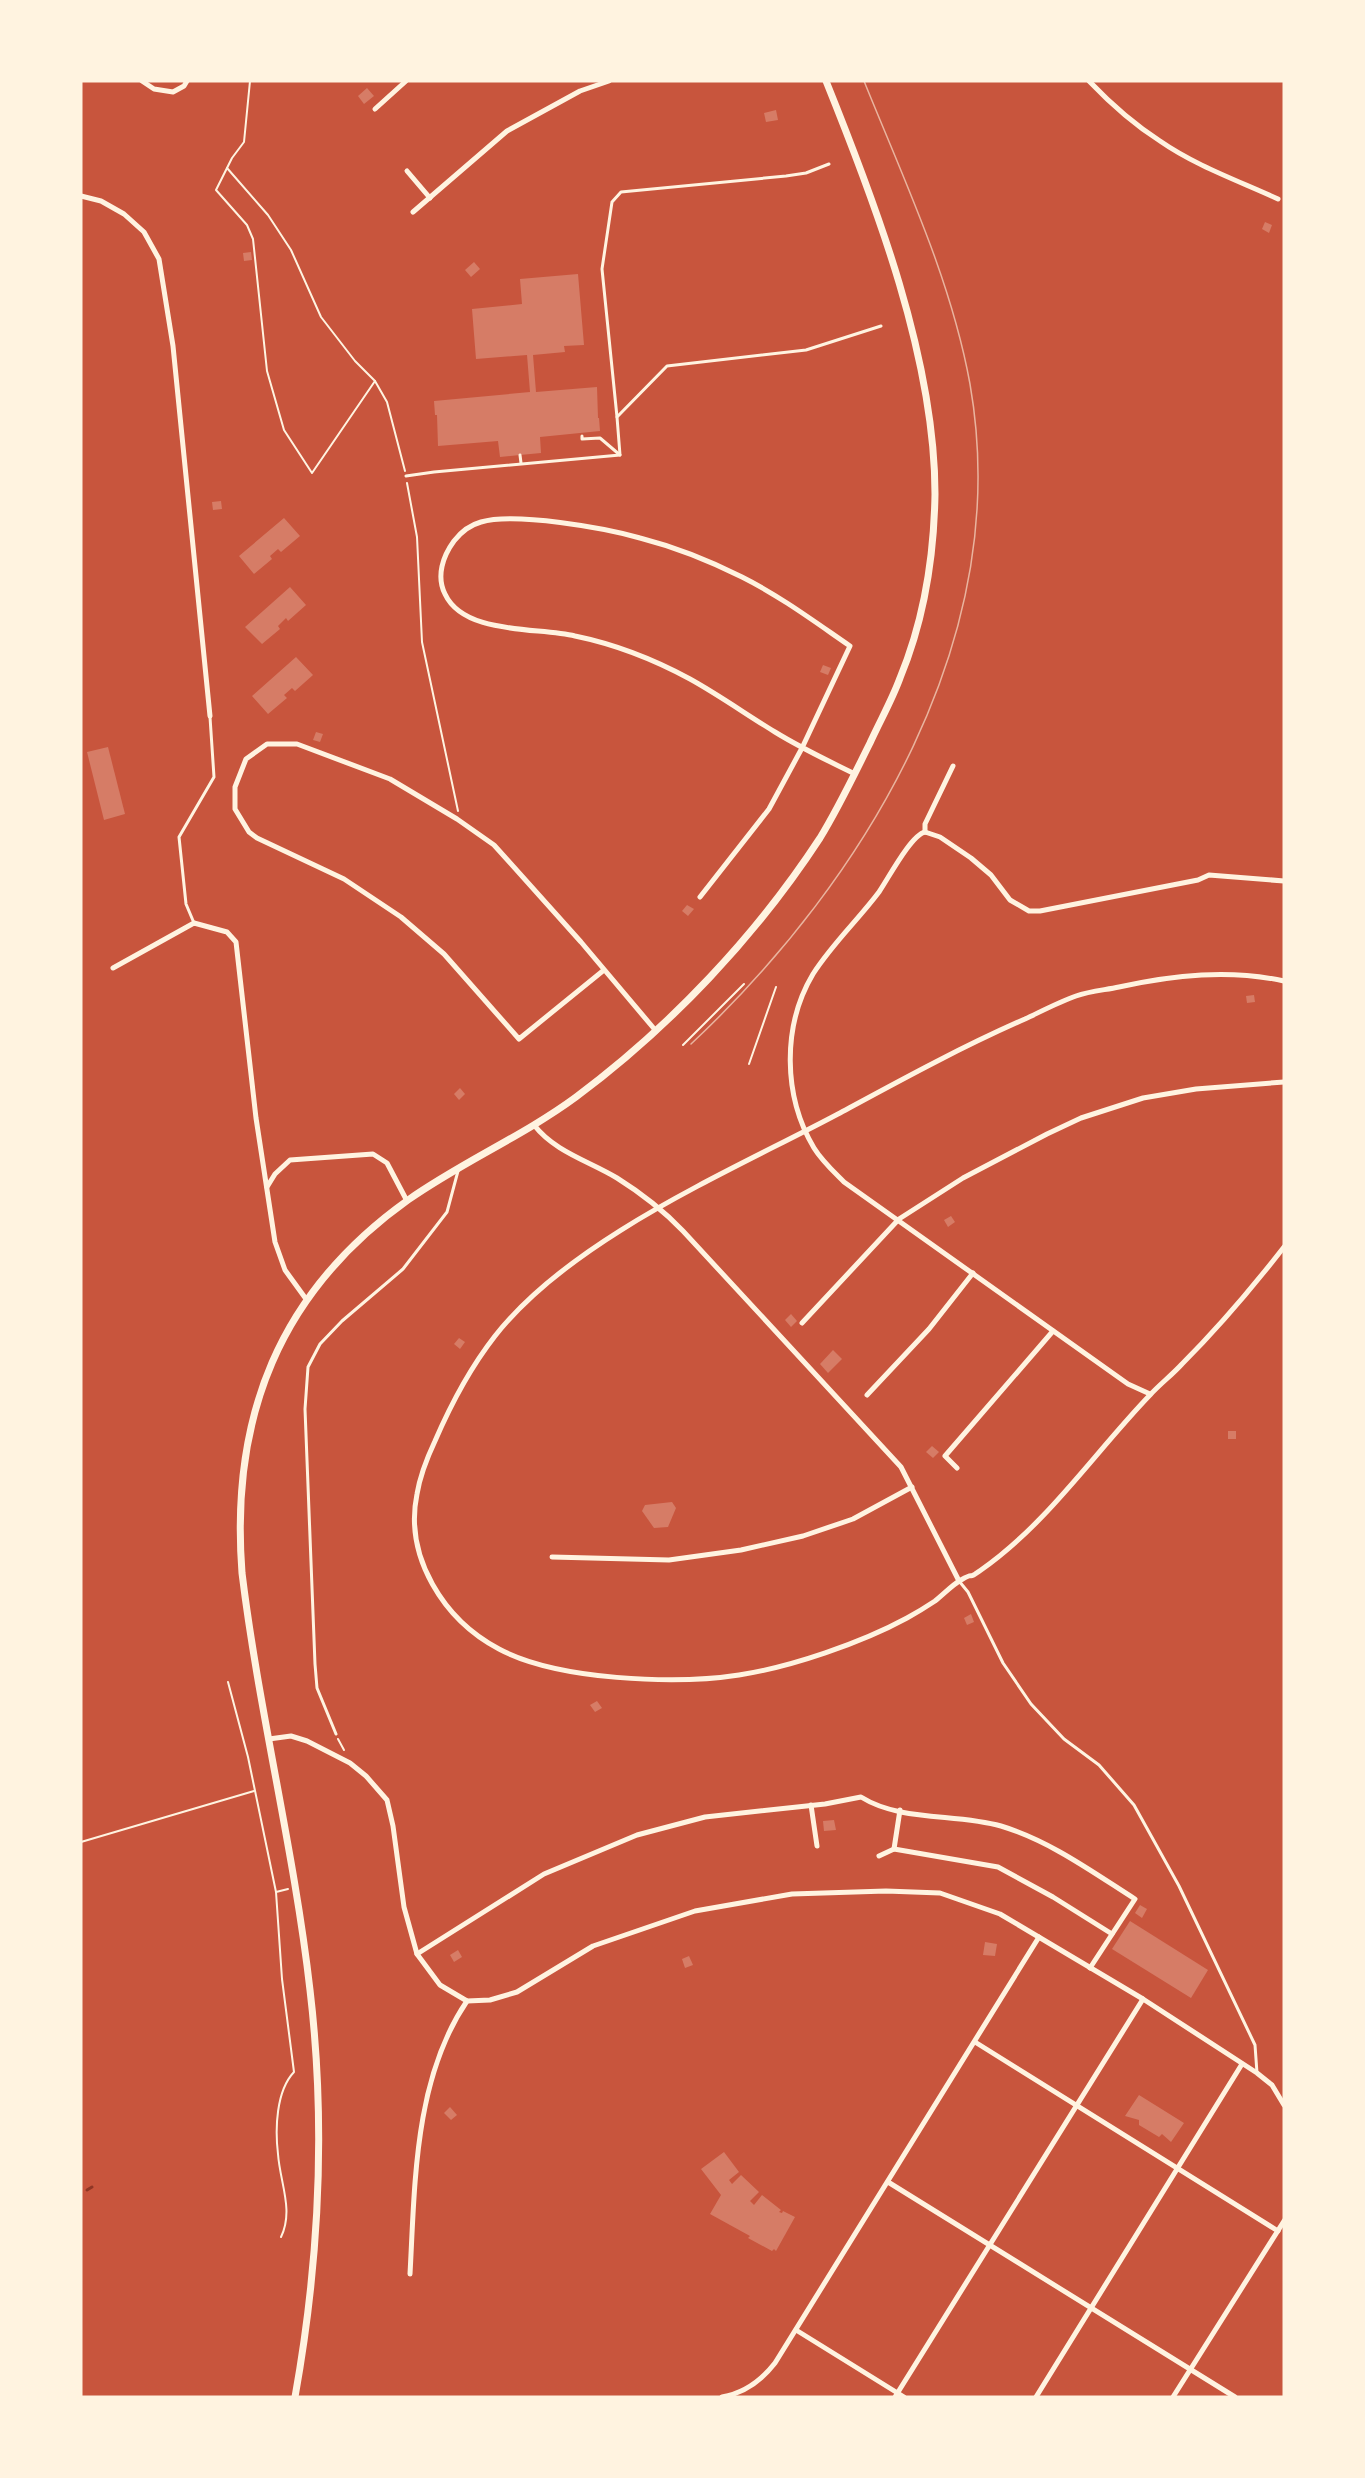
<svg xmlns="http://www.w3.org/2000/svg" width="1365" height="2478" viewBox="0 0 1365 2478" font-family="'Fira Sans Condensed',sans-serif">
  <rect width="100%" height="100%" fill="#c8553d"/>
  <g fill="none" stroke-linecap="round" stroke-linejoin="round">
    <!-- stream -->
    <polyline stroke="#8f3625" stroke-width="3" points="87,2190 92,2187"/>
  </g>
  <!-- building -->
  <g fill="#d67c66">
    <polygon points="367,88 374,96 364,104 358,96"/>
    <polygon points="776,110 778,120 766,122 764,113"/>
    <polygon points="1265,222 1272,225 1269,233 1262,229"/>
    <polygon points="251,252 252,260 244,261 243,253"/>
    <polygon points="474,262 480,269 471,277 465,270"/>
    <polygon points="578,274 584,345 564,346 565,352 533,355 536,392 597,387 598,418 599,418 600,431 540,437 541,453 520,455 500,457 498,441 438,446 437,415 435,415 434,401 530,392 527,355 476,359 472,309 522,304 520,279"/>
    <polygon points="221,501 222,509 213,510 212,502"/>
    <polygon points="284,518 300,536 281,552 278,549 270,556 272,559 254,574 239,556"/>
    <polygon points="290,587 306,605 288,621 286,618 278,626 280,629 262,644 245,627"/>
    <polygon points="296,657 313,675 295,691 292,688 284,695 287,698 268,714 252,696"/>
    <polygon points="823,665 831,668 828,675 820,672"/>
    <polygon points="316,732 323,734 320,742 313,740"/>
    <polygon points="108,747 125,814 104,820 87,752"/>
    <polygon points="687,905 694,909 688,916 682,911"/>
    <polygon points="1254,995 1255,1002 1247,1003 1246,996"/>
    <polygon points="460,1088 465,1094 459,1100 454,1094"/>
    <polygon points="951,1216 955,1222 948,1227 944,1220"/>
    <polygon points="791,1314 797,1321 791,1327 785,1320"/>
    <polygon points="459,1338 465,1342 460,1349 454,1344"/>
    <polygon points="833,1350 842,1359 828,1373 820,1364"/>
    <rect x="1228" y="1431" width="8" height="8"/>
    <polygon points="932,1446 939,1452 933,1458 926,1452"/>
    <polygon points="672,1502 676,1508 668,1527 654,1528 642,1511 645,1505"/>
    <polygon points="971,1614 974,1622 967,1625 964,1618"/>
    <polygon points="597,1701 602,1708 595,1712 590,1705"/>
    <polygon points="834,1820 836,1830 824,1831 823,1821"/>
    <polygon points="1140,1905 1147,1909 1142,1918 1135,1913"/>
    <polygon points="1130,1921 1208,1970 1191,1998 1112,1949"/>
    <polygon points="985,1942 997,1944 995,1956 983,1955"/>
    <polygon points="458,1950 462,1957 454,1962 450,1955"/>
    <polygon points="689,1956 693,1965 685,1968 682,1959"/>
    <polygon points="1139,2095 1184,2123 1171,2142 1162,2134 1159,2137 1139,2125 1139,2120 1125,2116"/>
    <polygon points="450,2107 457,2115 451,2120 444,2113"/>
    <polygon points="724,2152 739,2172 729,2180 732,2184 741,2175 759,2192 750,2201 754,2205 762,2195 781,2210 779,2212 782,2213 783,2211 795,2217 776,2251 774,2249 772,2251 748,2238 750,2236 710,2214 721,2195 701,2169"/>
  </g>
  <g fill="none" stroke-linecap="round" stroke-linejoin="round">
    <!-- path -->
    <g stroke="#fff3e0" stroke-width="2">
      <polyline points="250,81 244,142 232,158 216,190 247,225 253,239 267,371 284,430 312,473 375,381"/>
      <polyline points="227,168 268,215 291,250 321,317 355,361 375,381 387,402 405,471"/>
      <polyline points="407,483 417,537 422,642 458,811"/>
      <polyline points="683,1045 744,984"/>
      <polyline points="749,1064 776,987"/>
      <path d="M228 1682 248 1757 276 1892 282 1979 294 2072C276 2091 275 2129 278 2154 280 2183 294 2210 281 2237"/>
      <polyline points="338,1739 344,1750"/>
      <polyline points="81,1842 254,1791"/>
      <polyline points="276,1892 288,1889"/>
    </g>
    <!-- service -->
    <g stroke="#fff3e0" stroke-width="3">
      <polyline points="617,417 602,269 612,202 621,192 786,176 806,173 829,164"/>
      <polyline points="582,436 582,439 600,438 620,455"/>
      <polyline points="520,455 521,463"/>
      <polyline points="406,476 434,472 620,455 617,417 667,366 806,350 881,326"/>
      <polyline points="194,923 186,904 179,837 214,777 210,717"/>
      <polyline points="959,1581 968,1592 1003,1663 1031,1704 1064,1739 1099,1765 1134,1805 1179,1886 1255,2045 1257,2073"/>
      <polyline points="336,1734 317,1688 315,1664 305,1409 308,1367 320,1344 342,1321 403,1269 447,1212 458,1171"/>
    </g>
    <!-- minor -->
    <g stroke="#fff3e0" stroke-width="5">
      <polyline points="142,81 154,89 173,92 184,86 187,81"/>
      <path d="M1089 81C1110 103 1135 125 1160 141 1196 166 1239 181 1278 199"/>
      <polyline points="375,109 406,81"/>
      <polyline points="407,171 430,198"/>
      <polyline points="81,196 101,201 124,214 144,232 159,259 173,346 210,716"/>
      <polyline points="413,212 507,131 580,91 609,81"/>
      <path d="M925 832C911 835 888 879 879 892 858 920 832 944 813 974 782 1026 783 1096 814 1148 822 1161 833 1171 844 1182L1128 1384 1150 1394"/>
      <polyline points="925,832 940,837 971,858 991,875 1010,900 1029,911 1040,911 1198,880 1209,875 1284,881"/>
      <polyline points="925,832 925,824 953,766"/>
      <path d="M700 897 769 809 802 748 850 646C815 622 780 596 742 577 710 561 675 547 640 538 605 528 515 512 481 522 470 525 461 532 454 541 443 556 436 576 445 594 464 635 537 627 575 636 614 644 655 660 690 679 719 695 747 715 775 732 801 748 828 761 855 774"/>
      <polyline points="113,968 194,923 227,932 236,942 256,1118 275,1242 285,1270 306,1299"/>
      <polyline points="604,970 519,1039 444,954 401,917 344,879 257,838 249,832 235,809 235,787 246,759 267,744 297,744 390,779 457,819 494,845 581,942 656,1031"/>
      <path d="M1284 981C1229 969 1174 975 1119 987 1105 990 1090 991 1076 996 1059 1002 1042 1011 1025 1019 961 1047 899 1081 838 1114 729 1172 572 1238 495 1336 470 1368 451 1404 435 1441 427 1458 420 1476 417 1494 404 1557 444 1620 499 1649 557 1680 675 1685 739 1675 791 1667 861 1643 907 1618 916 1613 926 1607 935 1601 944 1594 952 1585 961 1580 978 1570 964 1582 981 1570 1047 1524 1095 1452 1150 1395 1160 1384 1172 1375 1182 1364 1219 1327 1252 1288 1284 1247"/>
      <path d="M534 1125C555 1152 589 1161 617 1178 641 1193 663 1210 683 1231L901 1467 959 1581"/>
      <polyline points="267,1187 275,1174 290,1160 373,1154 387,1163 407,1201"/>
      <polyline points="802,1323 899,1219 963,1178 1047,1134 1081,1118 1143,1098 1196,1089 1284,1082"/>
      <polyline points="867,1395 929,1329 973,1273"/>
      <polyline points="957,1468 945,1456 1053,1331"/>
      <polyline points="552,1557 669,1560 741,1550 803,1536 853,1519 912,1487"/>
      <polyline points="269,1739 291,1736 307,1741 350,1763 366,1776 387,1800 393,1826 404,1907 417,1954 440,1985 467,2001 490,2000 517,1992 593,1946 695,1911 792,1894 886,1891 940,1893 1000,1914 1143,1999 1257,2073 1272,2085 1284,2105"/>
      <polyline points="811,1805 817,1846"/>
      <polyline points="900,1810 894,1849 998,1867 1053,1897 1112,1934"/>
      <polyline points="879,1856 894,1849"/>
      <path d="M417 1954 544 1874 637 1835 705 1817 825 1804 861 1797C901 1822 956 1813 1001 1826 1050 1841 1091 1871 1135 1899L1090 1968"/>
      <polyline points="975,2042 1278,2231"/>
      <polyline points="888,2182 1235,2397"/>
      <path d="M410 2274C415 2183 414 2079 467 2001"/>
      <polyline points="796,2330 904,2397"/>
      <path d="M722 2397C745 2393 761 2381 775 2363L1039 1937"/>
      <polyline points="895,2397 1143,1999"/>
      <polyline points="1036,2397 1242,2064"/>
      <polyline points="1173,2397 1284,2221"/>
    </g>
    <!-- tertiary -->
    <path stroke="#fff3e0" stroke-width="7" d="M295 2397C319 2263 326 2125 310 1990 294 1850 259 1712 242 1573 230 1417 279 1292 408 1200 462 1162 523 1136 576 1097 670 1027 756 936 820 838 839 807 854 775 870 743 880 721 892 700 900 678 924 620 934 556 935 494 935 359 876 205 826 81"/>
    <!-- tram -->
    <path stroke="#e9b49f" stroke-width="1.5" d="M691 1044C868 878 1014 635 970 384 951 279 904 180 864 81"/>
  </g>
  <!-- border -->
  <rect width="1365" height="2478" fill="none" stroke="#fff3e0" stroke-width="165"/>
</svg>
